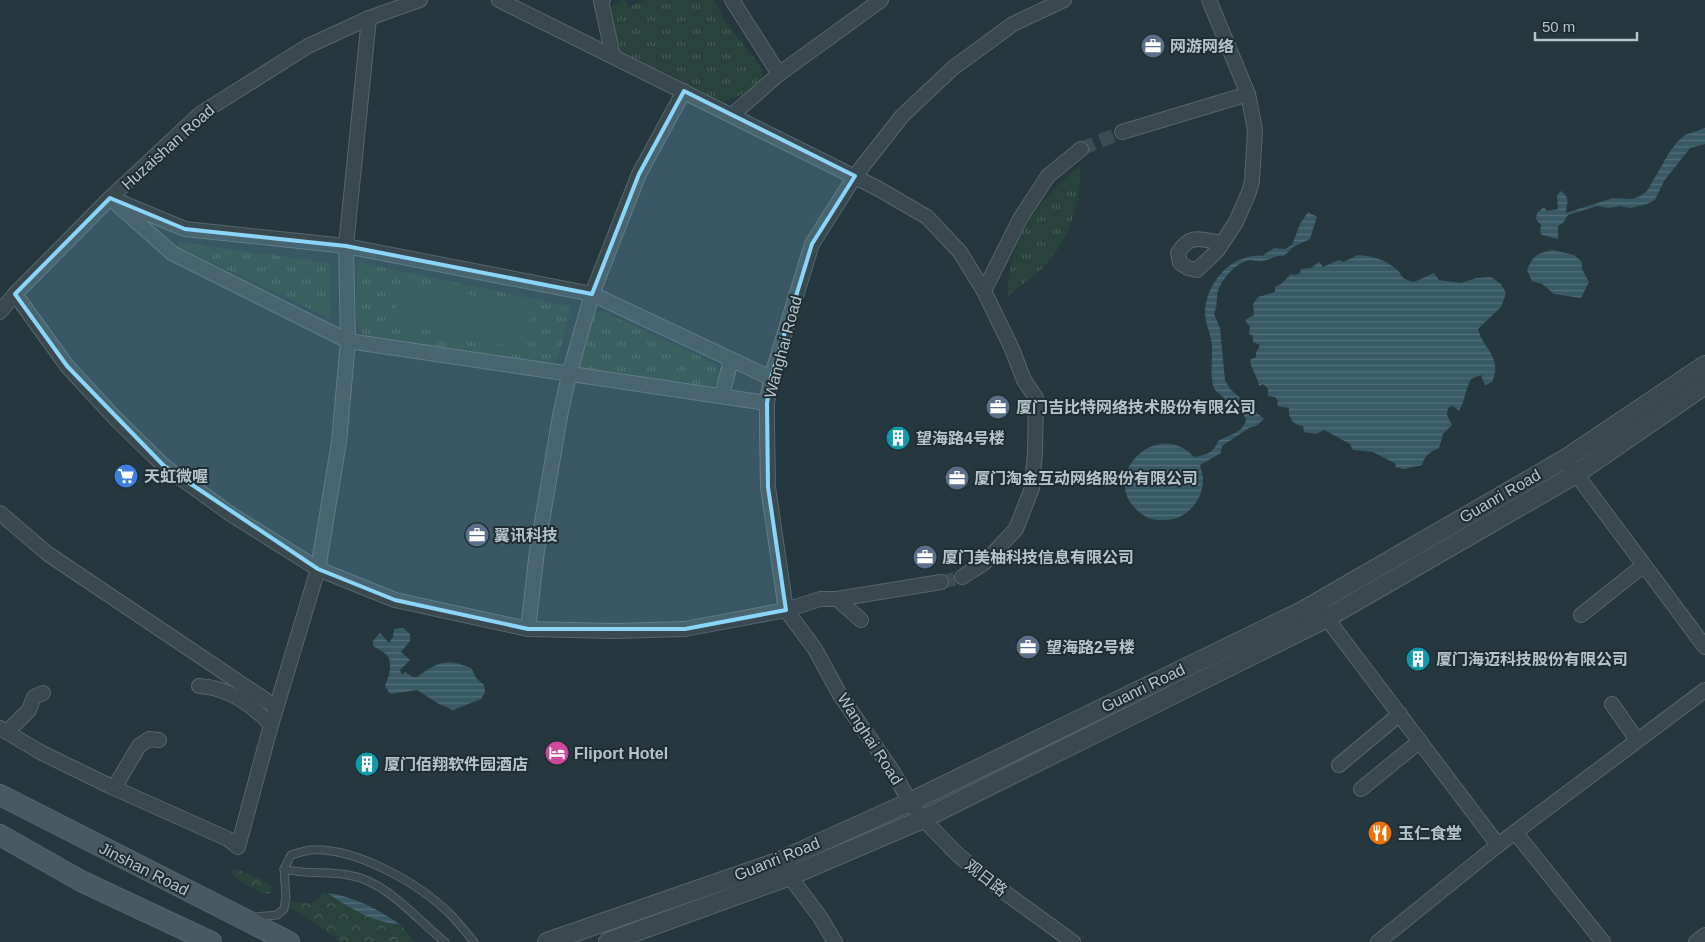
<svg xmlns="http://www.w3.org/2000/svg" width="1705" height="942" viewBox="0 0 1705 942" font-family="Helvetica,'Noto Sans SC',sans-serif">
  <defs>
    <pattern id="grass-tufts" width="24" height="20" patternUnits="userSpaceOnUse" patternTransform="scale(1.25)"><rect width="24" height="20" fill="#28423c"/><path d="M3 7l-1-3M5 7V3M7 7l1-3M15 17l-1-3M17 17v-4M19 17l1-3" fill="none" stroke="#455c57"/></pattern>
    <pattern id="forest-crowns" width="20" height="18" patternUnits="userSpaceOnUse" patternTransform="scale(1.25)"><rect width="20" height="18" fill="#28423c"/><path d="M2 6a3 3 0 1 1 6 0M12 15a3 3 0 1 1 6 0" fill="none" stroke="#455c57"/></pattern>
    <pattern id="water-rules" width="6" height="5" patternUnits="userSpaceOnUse" patternTransform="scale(1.25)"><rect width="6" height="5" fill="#385966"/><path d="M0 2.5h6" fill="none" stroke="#536f7b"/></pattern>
  </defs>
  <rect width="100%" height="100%" fill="#25383f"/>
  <!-- grass -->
  <g fill="url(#grass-tufts)">
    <path d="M621 0H626L629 7 645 0H714L725 21 763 70C763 89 736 97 721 103L628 58 621 51 608 13 611 7Z"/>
    <path d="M1080 166C1081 200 1071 237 1047 263 1036 276 1021 285 1008 295 1006 243 1040 196 1080 166Z"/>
    <polygon points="177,242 329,263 331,319 178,246"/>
    <path d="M358 262 571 307 559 355 554 363 547 364C498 356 449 347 399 342 389 340 370 341 362 333 352 323 357 277 358 262Z"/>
    <path d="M596 311 603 312 706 359C714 365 721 369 720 379L712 388 703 389 578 370 577 365 591 313Z"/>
  </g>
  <!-- forest -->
  <g fill="url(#forest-crowns)">
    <path d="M233 868 262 879 272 888 269 894C256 892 241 882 232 874Z"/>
    <polygon points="325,893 356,911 386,923 401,925 415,942 342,942 289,907 289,901 311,904"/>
  </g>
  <!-- garden -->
  <polygon fill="#28423c" points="402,280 534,308 525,350 393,322"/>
  <!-- water -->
  <g fill="url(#water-rules)">
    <path d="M1705 128V144L1690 148 1664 181 1655 200 1647 204 1630 208 1620 206 1609 208 1597 206 1568 215 1563 223 1558 226V239L1542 235 1540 232 1541 225 1536 219 1537 213 1544 207 1547 211 1558 209 1557 195 1561 191C1571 199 1567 202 1566 213L1613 198 1632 199 1640 196 1647 191 1669 153 1677 142 1685 135Z"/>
    <path d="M1308 212 1317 217 1310 239 1293 247 1284 256C1275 255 1270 260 1262 261 1258 262 1254 260 1250 260 1236 262 1222 279 1218 291 1216 299 1218 305 1214 314L1220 328 1225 380 1230 389 1264 419 1256 426 1249 428 1222 446 1221 453 1200 465C1201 470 1203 475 1203 480 1203 501 1186 520 1165 520 1154 521 1145 518 1137 510 1099 476 1157 417 1194 457 1206 455 1214 453 1218 441 1228 435 1243 433 1246 420L1242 411C1233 407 1228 402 1221 395 1219 393 1217 392 1215 390 1209 381 1213 356 1212 345 1211 334 1206 326 1205 315 1204 285 1231 253 1262 256L1274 248 1285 249 1292 245 1300 224Z"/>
    <path d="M1553 250 1574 255 1582 262V269L1589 282 1581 298 1554 294 1542 284 1532 281 1527 270C1533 255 1538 253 1553 250Z"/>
    <path d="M1358 255C1372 256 1384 259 1395 268 1404 275 1398 278 1414 282L1434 273 1439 280 1461 283 1476 278 1491 277 1501 284 1506 293 1501 307 1478 329C1483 349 1503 357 1492 382L1485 385 1481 375 1471 379C1465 390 1465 401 1459 411L1453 406 1448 408 1447 415 1452 425 1443 434 1439 448C1430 452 1425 455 1422 465L1404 469 1395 467 1396 464 1373 452 1353 450 1350 444 1324 430 1316 434 1304 432 1303 426C1293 425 1288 418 1289 408L1277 406 1278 401 1275 397 1268 396V389L1263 384 1259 386C1258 377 1251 370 1250 360L1256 357V353L1260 345 1253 342V336L1249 334 1250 327 1245 320 1254 315 1253 304 1258 297 1275 292V287L1281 284 1291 274 1294 275 1300 273 1301 269 1311 268 1319 262 1323 267 1339 260 1343 262Z"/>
    <path d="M403 628 410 634V641L401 652 410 660 400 670 402 675 405 672 413 677H417C437 662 447 658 471 668L477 679 484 685 485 692 481 699 453 710 439 704 417 690 390 694 385 686C389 676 395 659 383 652 380 650 376 648 373 646V641L380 633 389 643 393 637 394 629Z"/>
    <path d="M327 893C354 896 379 910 401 925 372 922 351 909 327 893Z"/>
  </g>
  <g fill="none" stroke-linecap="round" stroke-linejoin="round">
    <!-- minor-tunnel -->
    <g stroke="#3b4d54" stroke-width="14" stroke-dasharray="14 7" stroke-linecap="butt">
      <polyline points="1081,149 1122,132"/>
      <polyline points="941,582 962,577"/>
    </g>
    <defs>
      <g id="service">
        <path d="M284 869C305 875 327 871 348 875 387 881 416 919 445 942"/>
        <path d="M253 917 277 915 284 909 286 897 284 869 291 855C298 853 304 851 310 850 356 847 420 884 451 915 459 924 467 933 474 942"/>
      </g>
      <g id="minor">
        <polyline points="499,0 877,188 927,217 960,252 984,291 1012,349 1024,380 1036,398 1035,451 1032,488 1016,529 984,563 962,577"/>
        <polyline points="603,0 601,1 613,56"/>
        <polyline points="732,0 779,74 732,115"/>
        <polyline points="1064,0 1013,24 953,68 902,116 855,176 812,244 771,378 767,403 767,428 768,487 786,610 815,649 840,695 893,772 910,802 923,819 958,855 1004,892 1073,942"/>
        <path d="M1209 0 1248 94 1255 130 1252 181 1249 192 1236 222 1217 251 1197 270 1188 268 1180 263 1178 253C1191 232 1202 240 1222 243"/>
        <polyline points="779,74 881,0"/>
        <polyline points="1122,132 1248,94"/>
        <polyline points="110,198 172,253 348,341 767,403"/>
        <polyline points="120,202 185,229 346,246 592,294 771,378"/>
        <polyline points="984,291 1020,219 1048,176 1081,149"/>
        <polyline points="15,294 67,366 114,417 164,466 232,515 318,569 395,600 528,629 615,631 685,629 786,610 820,599 837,599 941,582"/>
        <polyline points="0,312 15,294 110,198 200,114 308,46 369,18 420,0"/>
        <polyline points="722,395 731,360"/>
        <polyline points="1565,459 1705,647"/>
        <polyline points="0,513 48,554 276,707"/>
        <polyline points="837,599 861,620"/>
        <polyline points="1322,612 1498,845"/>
        <polyline points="1581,615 1644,565"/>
        <polyline points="528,629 537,551 560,416 569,375 592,294 639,174 684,91"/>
        <path d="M199 686C227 687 253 705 271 725"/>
        <polyline points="1612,704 1637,740"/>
        <polyline points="0,728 42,753 114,788 228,839 238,847 271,725 318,569 339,442 348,341 346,246 369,18"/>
        <polyline points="7,732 29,710 34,697 43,693"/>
        <polyline points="1339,765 1400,714"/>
        <polyline points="114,788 139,746 149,739 159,740"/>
        <polyline points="1361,789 1420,741"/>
        <polyline points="1515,832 1603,942"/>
        <polyline points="784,869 820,917 835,942"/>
        <polyline points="1378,942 1498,845 1705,690"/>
        <polyline points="1696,942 1705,935"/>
      </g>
      <g id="tertiary">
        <polyline points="547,942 777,862 910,802 1304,610 1565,459 1705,365"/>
        <polyline points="608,942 790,876 923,819 1327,618 1576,474 1705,385"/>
      </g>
      <g id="secondary">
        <polyline points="0,795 289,942"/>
        <polyline points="0,835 81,881 211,942"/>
      </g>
    </defs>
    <!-- service casing -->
    <use href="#service" stroke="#57666d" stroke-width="9"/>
    <!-- minor casing -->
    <use href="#minor" stroke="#57666d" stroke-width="16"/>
    <!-- tertiary casing -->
    <use href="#tertiary" stroke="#57666d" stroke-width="20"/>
    <!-- secondary casing -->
    <use href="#secondary" stroke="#57666d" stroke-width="22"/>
    <!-- service -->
    <use href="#service" stroke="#39494f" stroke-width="7"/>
    <!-- minor -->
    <use href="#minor" stroke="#39494f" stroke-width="14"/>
    <!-- tertiary -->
    <use href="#tertiary" stroke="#39494f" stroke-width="18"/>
    <!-- secondary -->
    <use href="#secondary" stroke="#475962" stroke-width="20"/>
  </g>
  <!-- marked area -->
  <path fill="#8bd6f8" fill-opacity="0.2" stroke="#8bd6f8" stroke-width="4" stroke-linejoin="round" d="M684 91 855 176 812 244 771 378 767 403 768 487 786 610 685 629H528L395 600 318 569 164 466 67 366 15 294 110 198 185 229 346 246 592 294 639 174Z"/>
  <!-- icons -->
  <defs>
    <symbol id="office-disc" viewBox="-11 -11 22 22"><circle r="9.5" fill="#5c6f8a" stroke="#1e2e34"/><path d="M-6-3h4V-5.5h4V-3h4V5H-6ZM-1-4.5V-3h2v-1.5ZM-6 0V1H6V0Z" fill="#fff"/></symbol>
    <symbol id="building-disc" viewBox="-11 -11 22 22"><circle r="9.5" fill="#0f9aa8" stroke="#1e2e34"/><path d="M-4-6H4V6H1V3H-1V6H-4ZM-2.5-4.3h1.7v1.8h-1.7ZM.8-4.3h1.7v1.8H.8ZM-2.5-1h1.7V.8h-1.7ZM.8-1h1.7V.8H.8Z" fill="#fff"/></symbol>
    <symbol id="supermarket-disc" viewBox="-11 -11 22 22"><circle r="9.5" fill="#3f7fe0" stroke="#1e2e34"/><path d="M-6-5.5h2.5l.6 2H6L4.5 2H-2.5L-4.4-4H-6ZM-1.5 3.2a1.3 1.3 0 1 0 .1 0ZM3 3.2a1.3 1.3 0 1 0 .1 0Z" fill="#fff"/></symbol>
    <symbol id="hotel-disc" viewBox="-11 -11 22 22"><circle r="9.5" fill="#d1479c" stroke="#1e2e34"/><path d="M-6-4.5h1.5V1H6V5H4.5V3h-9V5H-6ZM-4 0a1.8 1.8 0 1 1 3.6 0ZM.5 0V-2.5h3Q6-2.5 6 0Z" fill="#fff"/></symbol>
    <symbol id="restaurant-disc" viewBox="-11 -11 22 22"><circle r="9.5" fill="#e8710a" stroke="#1e2e34"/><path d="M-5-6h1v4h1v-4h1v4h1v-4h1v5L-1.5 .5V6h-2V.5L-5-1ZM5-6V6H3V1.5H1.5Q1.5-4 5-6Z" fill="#fff"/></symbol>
  </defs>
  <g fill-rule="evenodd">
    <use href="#office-disc" x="1139" y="32" width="28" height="28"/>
    <use href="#office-disc" x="984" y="393" width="28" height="28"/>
    <use href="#building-disc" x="884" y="424" width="28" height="28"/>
    <use href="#supermarket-disc" x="112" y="462" width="28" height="28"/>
    <use href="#office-disc" x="943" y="464" width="28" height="28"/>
    <use href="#office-disc" x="463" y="521" width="28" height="28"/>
    <use href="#office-disc" x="911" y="543" width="28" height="28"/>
    <use href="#office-disc" x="1014" y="633" width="28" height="28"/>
    <use href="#building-disc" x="1404" y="645" width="28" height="28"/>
    <use href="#hotel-disc" x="543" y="739" width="28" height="28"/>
    <use href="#building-disc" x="353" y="750" width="28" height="28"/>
    <use href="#restaurant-disc" x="1366" y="819" width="28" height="28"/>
  </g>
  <g text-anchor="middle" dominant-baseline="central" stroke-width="4" stroke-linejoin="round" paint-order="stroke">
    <!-- poi labels -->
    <g font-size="16" font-weight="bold" fill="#b5c3ca" stroke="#1e2e34" text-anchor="start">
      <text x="1170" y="46">网游网络</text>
      <text x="1016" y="407">厦门吉比特网络技术股份有限公司</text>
      <text x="916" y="438">望海路4号楼</text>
      <text x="144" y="476">天虹微喔</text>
      <text x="974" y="478">厦门淘金互动网络股份有限公司</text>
      <text x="494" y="535">翼讯科技</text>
      <text x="942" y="557">厦门美柚科技信息有限公司</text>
      <text x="1046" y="647">望海路2号楼</text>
      <text x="1436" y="659">厦门海迈科技股份有限公司</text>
      <text x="574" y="753">Fliport Hotel</text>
      <text x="384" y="764">厦门佰翔软件园酒店</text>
      <text x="1398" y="833">玉仁食堂</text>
    </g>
    <!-- street labels -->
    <g font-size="16" fill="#b5c3ca" stroke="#1e2e34">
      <text transform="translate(168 147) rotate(-42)">Huzaishan Road</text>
      <text transform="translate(783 347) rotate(-75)">Wanghai Road</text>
      <text transform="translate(1500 496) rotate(-30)">Guanri Road</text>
      <text transform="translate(1143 688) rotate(-26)">Guanri Road</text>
      <text transform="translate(870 739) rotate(57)">Wanghai Road</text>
      <text transform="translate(777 859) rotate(-22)">Guanri Road</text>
      <text transform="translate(144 869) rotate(27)">Jinshan Road</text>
      <text transform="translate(986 878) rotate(38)">观日路</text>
    </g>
  </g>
  <!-- scale -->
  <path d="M1535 32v8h102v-8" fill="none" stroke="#b5c3ca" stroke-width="2.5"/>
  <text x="1542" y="32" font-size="15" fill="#b5c3ca" stroke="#1e2e34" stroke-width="4" paint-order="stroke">50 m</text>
</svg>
